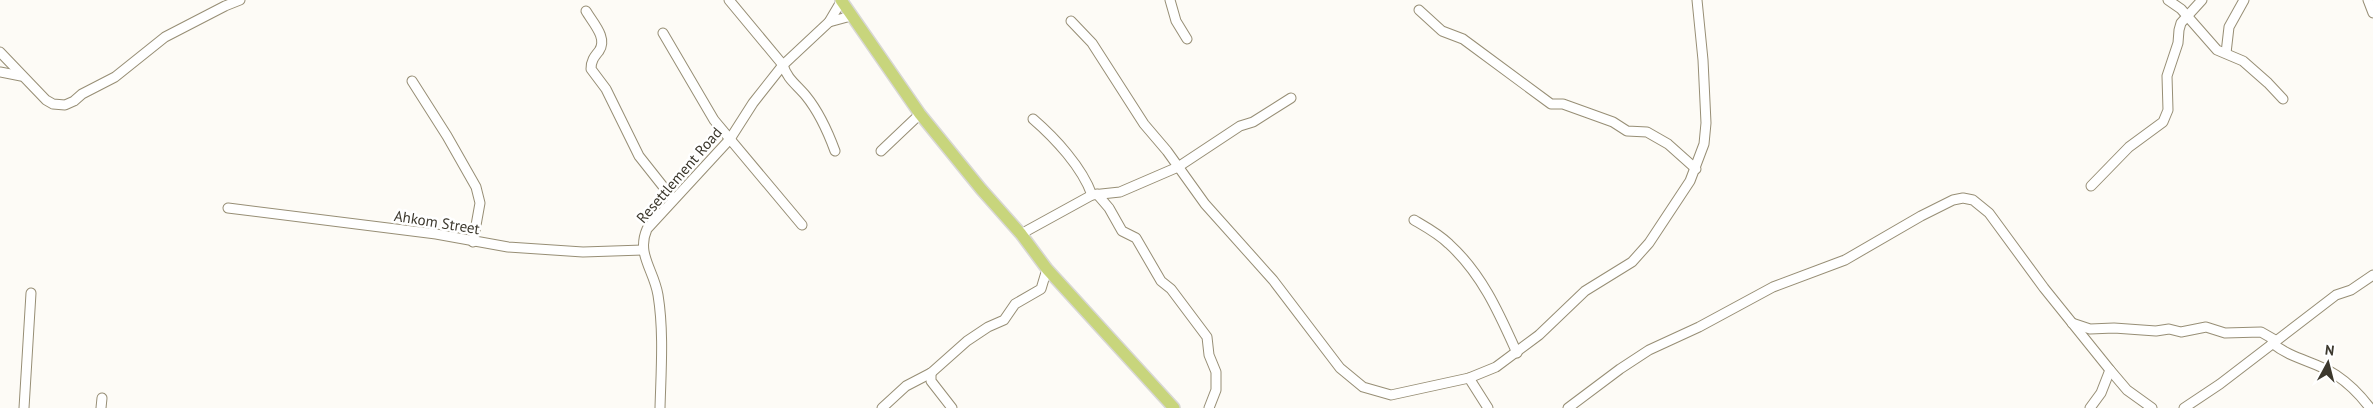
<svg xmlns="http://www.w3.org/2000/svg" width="2373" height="408" viewBox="0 0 2373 408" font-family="'PT Sans',sans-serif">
  <rect width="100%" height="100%" fill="#fdfbf6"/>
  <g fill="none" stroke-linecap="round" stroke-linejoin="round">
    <defs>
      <g id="minor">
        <path d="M729 0 783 65C787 79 797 85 806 96 819 112 828 132 835 151"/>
        <polyline points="1170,0 1176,21 1187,39"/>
        <polyline points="2168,0 2181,9 2217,50 2243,61 2268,83 2283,99"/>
        <polyline points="2368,0 2373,13"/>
        <polyline points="1419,10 1442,31 1463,39 1551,104 1563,104 1613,122 1627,131 1647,132 1668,144 1696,169"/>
        <path d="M586 11C593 23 608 38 599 51 594 57 591 61 591 69L606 89 639 156 673 199"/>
        <polyline points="1071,21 1092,43 1144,124 1167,151 1205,204 1273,280 1340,368 1363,387 1391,395 1469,378 1496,367 1539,335 1585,291 1632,262 1649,243 1690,181 1704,144 1706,123 1703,60 1697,0"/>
        <polyline points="829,22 851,16"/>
        <polyline points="663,33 714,120 802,225"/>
        <polyline points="0,52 46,100 53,104 65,105 74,101 82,94 115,77 165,37 225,6 240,0"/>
        <polyline points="2226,53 2229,27 2244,0"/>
        <polyline points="0,72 21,76"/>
        <polyline points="412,81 447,136 476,187 480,203 473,242"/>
        <path d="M1033 119C1055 138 1082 167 1092 195"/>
        <polyline points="881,151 920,114"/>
        <polyline points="2091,186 2129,147 2163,122 2168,110 2167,76 2178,43 2179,30 2181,23 2202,0"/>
        <polyline points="1097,194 1109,208 1122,231 1136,238 1161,281 1171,289 1207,337 1209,355 1216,372 1216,390 1209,408"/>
        <polyline points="228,208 436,234 508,247 583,252 643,250"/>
        <path d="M1414 220C1426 227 1439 234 1449 244 1482 274 1499 313 1517 353"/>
        <polyline points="1021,234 1092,195 1120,192 1178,167 1240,126 1253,122 1291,98"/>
        <polyline points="2072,323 2090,329 2114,328 2156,331 2169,329 2181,332 2206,327 2225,333 2261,332 2275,340"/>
        <path d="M2272 343C2293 360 2315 361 2336 375 2348 383 2361 396 2370 408"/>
        <polyline points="931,373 931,381 952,408"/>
        <polyline points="1469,378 1488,408"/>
        <polyline points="24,408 31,293"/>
        <polyline points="101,408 102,398"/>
        <path d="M660 408C661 371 664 332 658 295 654 270 636 254 647 229L730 139 753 103 783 65 829 22 842 0"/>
        <polyline points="882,408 906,386 931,373 967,341 988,327 1004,320 1015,304 1041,289 1047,269"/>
        <polyline points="1568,408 1620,369 1649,350 1699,327 1773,287 1845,260 1921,216 1953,200 1963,198 1973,200 1989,213 2044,288 2110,370 2127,390 2152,408"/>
        <polyline points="2090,408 2101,393 2110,370"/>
        <polyline points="2184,408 2220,384 2336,295 2351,290 2373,275"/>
      </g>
      <polyline id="major" points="841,0 920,114 981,189 1021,234 1047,269 1174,408"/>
    </defs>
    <!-- minor casing -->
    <use href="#minor" stroke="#978e75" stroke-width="11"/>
    <!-- major casing -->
    <use href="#major" stroke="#d8d7d5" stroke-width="14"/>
    <!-- minor -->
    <use href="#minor" stroke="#fff" stroke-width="9"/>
    <!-- major -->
    <use href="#major" stroke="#c8d57c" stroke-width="11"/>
  </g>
  <g text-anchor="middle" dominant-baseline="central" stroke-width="5" stroke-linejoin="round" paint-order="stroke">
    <!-- street labels -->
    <g font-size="15" fill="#3c382d" stroke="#fff">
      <text transform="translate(679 175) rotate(-49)">Resettlement Road</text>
      <text transform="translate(437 222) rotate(9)">Ahkom Street</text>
    </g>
  </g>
  <!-- north arrow -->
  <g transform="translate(2328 363) rotate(7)" stroke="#ffffff" stroke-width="4" paint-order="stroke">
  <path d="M0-4L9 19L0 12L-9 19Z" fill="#3c382d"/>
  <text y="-8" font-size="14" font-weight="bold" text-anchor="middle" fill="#3c382d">N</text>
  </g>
</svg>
